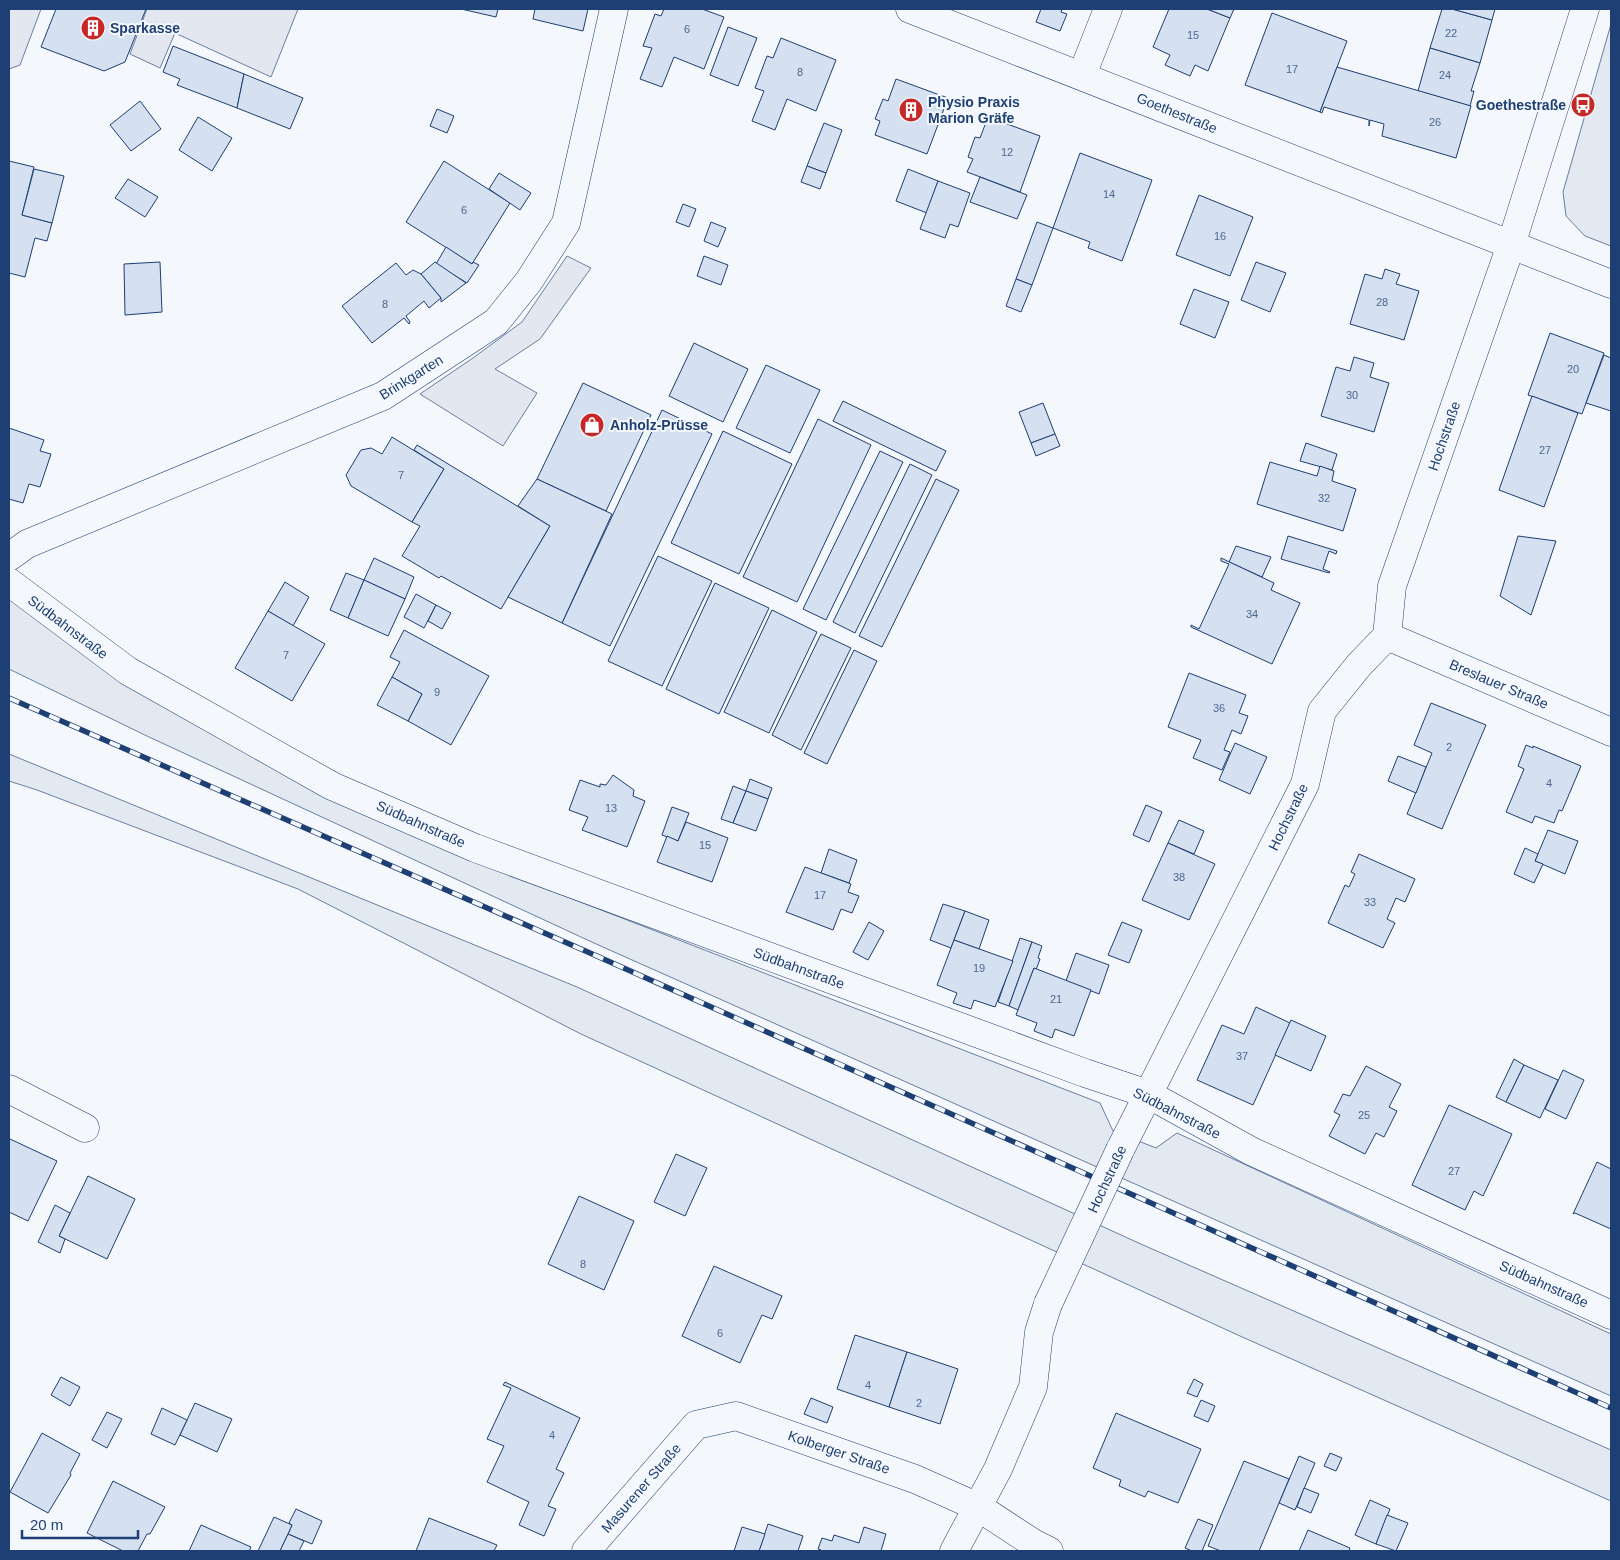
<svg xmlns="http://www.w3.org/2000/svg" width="1620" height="1560" viewBox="0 0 1620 1560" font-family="Arial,sans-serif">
  <rect width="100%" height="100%" fill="#f4f7fb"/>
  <!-- green -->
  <g fill="#e3e9f0" stroke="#687fa3">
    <polygon points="1611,24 1611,246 1585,236 1566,216 1563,192"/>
    <polygon points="9,597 472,860 1100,1103 1113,1131 1156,1148 1177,1133 1611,1334 1611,1396 594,943 149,737 9,669"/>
    <polygon points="9,754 577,987 1143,1245 1611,1450 1611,1501 1240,1336 581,1034 298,889 37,790 9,781"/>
  </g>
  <!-- parking -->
  <g fill="#e3e8f0" stroke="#687fa3">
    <polygon points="9,9 41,9 20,65 9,69"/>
    <polygon points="147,9 298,9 271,77 175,33 160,68 130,54"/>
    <polygon points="567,256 591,268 540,339 495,369 537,393 503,446 420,394 473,358 522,322"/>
  </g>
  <!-- building -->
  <g fill="#d5e0f0" stroke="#1d3f73">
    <polygon points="56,9 146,9 125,62 104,71 41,47"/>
    <polygon points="461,9 498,9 496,17"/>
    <polygon points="535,9 588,9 583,31 533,19"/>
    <polygon points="664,9 702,9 724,17 704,69 674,57 662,87 640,79 652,48 643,46 655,14 661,16"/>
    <polygon points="1041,9 1062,9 1061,12 1067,14 1060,31 1036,22"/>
    <polygon points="1169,9 1207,9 1230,18 1208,71 1195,65 1190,76 1165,65 1170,55 1153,47"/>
    <polygon points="1207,9 1234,9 1230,18"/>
    <polygon points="1442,9 1452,9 1492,20 1480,63 1430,48"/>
    <polygon points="1452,9 1495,9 1492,20"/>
    <polygon points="1272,13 1347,41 1320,112 1245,85"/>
    <polygon points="728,27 757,38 738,86 710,75"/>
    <polygon points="781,38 836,60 816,111 787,99 775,130 752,121 764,91 755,88 767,56 773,58"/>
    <polygon points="173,46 244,74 237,108 177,85 180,79 163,72"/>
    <polygon points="1430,48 1480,63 1471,91 1474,91 1470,106 1418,91"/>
    <polygon points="1337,67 1471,106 1456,158 1382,136 1384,124 1370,120 1369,126 1369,120 1324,107 1322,113 1320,112"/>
    <polygon points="244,74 303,98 290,129 237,108"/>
    <polygon points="896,79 948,98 927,154 875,135 880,121 875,119 883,99 888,101"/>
    <polygon points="140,101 161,129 131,151 110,125"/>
    <polygon points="437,109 454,116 447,133 430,126"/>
    <polygon points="198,117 232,138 212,171 179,150"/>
    <polygon points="988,117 1040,136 1020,192 967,172 973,159 968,157 975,137 980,138"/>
    <polygon points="824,123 842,130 826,173 807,166"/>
    <polygon points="1080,153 1152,180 1122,261 1088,248 1090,242 1053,228"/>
    <polygon points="9,161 34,167 22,215 52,223 47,241 35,238 25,277 9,273"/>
    <polygon points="444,161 510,203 472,264 406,222"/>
    <polygon points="807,166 826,173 820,189 801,182"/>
    <polygon points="34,169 64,176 52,223 22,215"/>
    <polygon points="908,169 938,181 927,213 896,201"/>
    <polygon points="499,173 531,193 520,210 489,189"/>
    <polygon points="980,177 1027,195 1017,219 970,202"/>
    <polygon points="128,179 158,197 145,217 115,198"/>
    <polygon points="938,181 970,193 958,227 950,224 945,238 920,229"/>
    <polygon points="1199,195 1253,217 1230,276 1176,255"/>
    <polygon points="683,204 696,209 689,227 676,222"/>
    <polygon points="711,222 726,228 718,247 704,241"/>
    <polygon points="1037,222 1053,228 1032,285 1016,279"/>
    <polygon points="446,247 472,264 473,262 479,265 467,283 436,264"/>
    <polygon points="704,256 728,265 721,285 697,276"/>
    <polygon points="160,262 162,312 125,315 124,264"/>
    <polygon points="435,262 466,283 441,302 441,298 421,274"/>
    <polygon points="1256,262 1286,273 1270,312 1241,300"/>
    <polygon points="396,263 406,275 413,270 421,274 441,298 429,308 424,301 406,316 410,322 409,324 404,318 372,343 342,306"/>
    <polygon points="1385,269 1400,274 1396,284 1419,291 1404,340 1350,324 1365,274 1382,279"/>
    <polygon points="1016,279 1032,285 1021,312 1006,306"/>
    <polygon points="1194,289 1229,302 1215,338 1180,324"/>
    <polygon points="1550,333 1604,353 1582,414 1528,395"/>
    <polygon points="694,343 748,369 723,422 669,396"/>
    <polygon points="1604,355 1611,358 1611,411 1586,403"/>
    <polygon points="1354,357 1374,363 1370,377 1389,383 1374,432 1321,416 1336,367 1350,371"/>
    <polygon points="766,365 820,390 790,453 736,428"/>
    <polygon points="583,383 651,415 606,511 537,479"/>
    <polygon points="1532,396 1578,413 1544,507 1499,490"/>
    <polygon points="843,401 946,451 936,471 833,421"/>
    <polygon points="1043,403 1055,434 1031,443 1019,412"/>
    <polygon points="662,410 712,434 610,646 562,623"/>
    <polygon points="818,419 871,445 797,602 743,577"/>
    <polygon points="9,428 44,440 40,451 51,454 40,487 29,484 23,503 9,499"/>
    <polygon points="723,431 792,464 739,574 671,543"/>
    <polygon points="1055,434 1060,446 1036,456 1031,443"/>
    <polygon points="392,437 444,469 412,522 351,486 346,475 361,450 371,448 382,454"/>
    <polygon points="1306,443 1337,454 1332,470 1300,461"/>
    <polygon points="417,445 550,526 501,609 441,576 439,578 402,556 420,526 412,522 444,469 414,450"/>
    <polygon points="880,451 903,462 826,620 803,609"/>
    <polygon points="1270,462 1317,476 1320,466 1334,471 1332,481 1356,489 1343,531 1257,504"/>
    <polygon points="910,464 932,475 855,633 833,622"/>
    <polygon points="537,479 612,514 562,623 508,597 550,526 518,506"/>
    <polygon points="936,479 959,490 882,647 859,636"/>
    <polygon points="1288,536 1337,551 1336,554 1329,551 1323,569 1330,572 1329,573 1281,559"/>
    <polygon points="1518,536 1556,541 1531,615 1500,596"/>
    <polygon points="1236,546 1271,557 1262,577 1229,562"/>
    <polygon points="658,556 712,581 662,686 608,661"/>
    <polygon points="374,558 414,577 405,599 364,580"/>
    <polygon points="1221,558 1274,583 1271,590 1300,603 1272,664 1191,627 1191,625 1199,629 1229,564 1221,561"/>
    <polygon points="346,573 364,580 348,618 330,610"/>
    <polygon points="364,580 405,599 388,636 348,618"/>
    <polygon points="285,582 309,597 293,626 268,611"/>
    <polygon points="715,583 769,608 719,714 666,689"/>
    <polygon points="416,594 436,605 424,628 404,617"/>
    <polygon points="436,605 451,613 442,629 428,621"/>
    <polygon points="772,610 817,632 769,733 724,712"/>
    <polygon points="268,611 325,644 292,701 235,668"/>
    <polygon points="404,630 489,676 451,745 408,721 422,694 392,677 400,662 390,657"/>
    <polygon points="821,634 851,648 801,750 772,735"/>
    <polygon points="854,650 877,661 827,764 804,753"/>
    <polygon points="1189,673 1246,695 1239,713 1248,716 1241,734 1232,730 1224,750 1230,752 1222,770 1193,758 1201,740 1168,727"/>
    <polygon points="392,677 422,694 408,721 377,705"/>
    <polygon points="1431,703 1486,725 1442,829 1407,814 1432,753 1414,745"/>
    <polygon points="1235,743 1267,757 1250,794 1219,780"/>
    <polygon points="1526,745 1533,748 1533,746 1581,766 1562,811 1559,810 1554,823 1535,816 1532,823 1506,812 1524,769 1518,766"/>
    <polygon points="1398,756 1426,767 1416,793 1388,781"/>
    <polygon points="613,775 634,790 633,796 645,801 627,847 582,830 588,817 569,810 580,780 600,787 600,784 606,785"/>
    <polygon points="750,779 772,788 768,799 746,791"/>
    <polygon points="733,786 746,791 733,823 721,819"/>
    <polygon points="746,791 768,799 756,831 733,823"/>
    <polygon points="1146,805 1162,812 1149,842 1133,835"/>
    <polygon points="672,807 689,813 678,841 662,835"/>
    <polygon points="1179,820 1204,831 1194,854 1168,843"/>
    <polygon points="686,822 728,838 712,882 657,862 667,836 678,841"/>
    <polygon points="1548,830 1578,841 1565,874 1535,861"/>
    <polygon points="1168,843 1215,864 1189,920 1142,900"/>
    <polygon points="1525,848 1538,854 1535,861 1543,864 1534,883 1514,874"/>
    <polygon points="829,849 857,860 849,883 821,873"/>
    <polygon points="1359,854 1415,879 1405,902 1396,898 1387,919 1395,923 1383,948 1328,923 1345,885 1349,887 1355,874 1351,872"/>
    <polygon points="805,867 851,884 848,892 859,896 852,913 841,909 833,930 786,912"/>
    <polygon points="943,904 965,911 951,948 930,940"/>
    <polygon points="965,911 989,920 979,949 954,940"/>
    <polygon points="869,922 884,931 868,960 853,952"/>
    <polygon points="1122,922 1142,930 1129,963 1108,955"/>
    <polygon points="1020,938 1032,942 1009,1006 998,1002"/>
    <polygon points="954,940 1013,961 995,1007 974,1000 971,1009 953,1003 957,993 937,985"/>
    <polygon points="1032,942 1042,946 1038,958 1040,959 1036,970 1034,968 1018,1010 1009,1006"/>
    <polygon points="1076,953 1109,965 1099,994 1066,981"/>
    <polygon points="1034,968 1091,990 1074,1036 1055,1029 1052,1038 1034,1031 1037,1023 1016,1015"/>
    <polygon points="1256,1007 1290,1023 1253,1105 1197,1080 1222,1025 1244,1034"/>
    <polygon points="1291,1020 1326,1036 1311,1071 1275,1055"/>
    <polygon points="1514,1059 1524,1065 1506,1102 1496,1097"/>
    <polygon points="1524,1065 1558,1080 1540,1118 1506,1102"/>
    <polygon points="1366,1066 1401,1084 1389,1107 1397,1111 1384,1137 1376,1133 1365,1154 1329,1136 1340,1115 1334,1112 1343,1094 1350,1096"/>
    <polygon points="1563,1070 1584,1080 1566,1119 1545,1109"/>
    <polygon points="1449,1105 1512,1134 1483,1196 1474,1191 1465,1210 1412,1185"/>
    <polygon points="10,1139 57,1161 28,1221 9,1212 9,1142"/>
    <polygon points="676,1154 707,1168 685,1216 654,1202"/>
    <polygon points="1597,1162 1611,1169 1611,1229 1575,1213 1573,1214"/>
    <polygon points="88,1176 135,1199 107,1259 59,1236"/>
    <polygon points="579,1196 634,1221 604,1290 548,1264"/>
    <polygon points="55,1205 70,1213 59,1236 65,1239 60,1253 38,1242"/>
    <polygon points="714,1266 782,1296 772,1319 762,1315 740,1363 682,1336"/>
    <polygon points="855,1335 907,1352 889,1407 837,1389"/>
    <polygon points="907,1352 958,1369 940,1424 889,1407"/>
    <polygon points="61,1377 80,1387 70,1406 51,1395"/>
    <polygon points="1194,1379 1203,1384 1197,1397 1187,1393"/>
    <polygon points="505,1382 580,1418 556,1469 564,1473 548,1506 556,1509 544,1536 519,1525 529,1502 487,1482 504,1446 487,1439 511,1388 503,1385"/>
    <polygon points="811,1398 833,1407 827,1423 804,1414"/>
    <polygon points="1201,1400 1215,1406 1208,1422 1194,1416"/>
    <polygon points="195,1403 232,1419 217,1452 180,1435"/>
    <polygon points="162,1408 187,1420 175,1445 151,1434"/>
    <polygon points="107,1412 122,1419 107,1448 92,1440"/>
    <polygon points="1116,1413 1201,1449 1178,1503 1148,1491 1145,1497 1119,1486 1121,1480 1093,1468"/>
    <polygon points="42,1433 80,1454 70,1473 71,1475 48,1513 10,1492"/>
    <polygon points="1330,1453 1342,1458 1336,1471 1324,1466"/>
    <polygon points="1299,1456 1315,1463 1295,1510 1279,1503"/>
    <polygon points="1244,1461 1289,1479 1259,1551 1221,1551 1208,1546"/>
    <polygon points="113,1481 165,1507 150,1534 147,1534 138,1551 123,1551 87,1533"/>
    <polygon points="1304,1488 1319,1494 1311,1513 1297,1507"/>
    <polygon points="1370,1500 1390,1509 1376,1544 1355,1535"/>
    <polygon points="296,1509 322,1521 312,1544 288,1534 292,1525 289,1523"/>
    <polygon points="1387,1515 1408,1523 1396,1551 1376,1544"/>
    <polygon points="274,1517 292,1525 288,1534 280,1551 258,1551"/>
    <polygon points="429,1518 497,1545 494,1551 416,1551"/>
    <polygon points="1198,1519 1213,1525 1202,1551 1192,1551 1185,1548"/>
    <polygon points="768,1524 803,1536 798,1551 759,1551"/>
    <polygon points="201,1525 251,1547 249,1551 189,1551"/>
    <polygon points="742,1527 765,1534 759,1551 734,1551"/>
    <polygon points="864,1527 886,1534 881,1551 821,1551 821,1550 818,1549 822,1538 832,1541 834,1535 859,1543"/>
    <polygon points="1308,1530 1350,1548 1349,1551 1299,1551"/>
    <polygon points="288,1534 304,1541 299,1551 280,1551"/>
  </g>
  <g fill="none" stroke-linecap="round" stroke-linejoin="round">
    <defs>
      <g id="minor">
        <polyline points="910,9 1611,284"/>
        <polyline points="1082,75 1108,9"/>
        <polyline points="9,557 27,544 383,396 496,322 529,281 566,223 614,9"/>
        <polyline points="9,582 128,671 332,786 475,848 1085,1073 1148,1094 1251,1151 1611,1315"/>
        <polyline points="1387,636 1611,732"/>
        <polyline points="9,1089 85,1128"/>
        <polyline points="1120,1150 1305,784 1322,711 1359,665 1387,636 1392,586 1511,245 1585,9"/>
        <polyline points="586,1551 696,1425 736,1416 915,1479 978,1507 1033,1543 1049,1551"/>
        <polyline points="954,1551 998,1469 1033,1387 1039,1332 1048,1304"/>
      </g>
    </defs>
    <!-- minor casing -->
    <use href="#minor" stroke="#1d3f73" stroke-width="29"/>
    <!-- minor -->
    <use href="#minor" stroke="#f4f7fb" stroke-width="28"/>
    <defs>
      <polyline id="rail" points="9,698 590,953 1611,1408"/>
    </defs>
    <!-- rail casing -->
    <use href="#rail" stroke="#1d3f73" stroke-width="5.5"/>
    <!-- rail -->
    <use href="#rail" stroke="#f4f7fb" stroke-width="4" stroke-dasharray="11" stroke-linecap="butt"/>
    <defs>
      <polyline id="minor-bridge" points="1048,1304 1120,1150"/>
    </defs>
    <!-- minor-bridge casing -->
    <use href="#minor-bridge" stroke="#1d3f73" stroke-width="29" stroke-linecap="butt"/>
    <!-- minor-bridge -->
    <use href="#minor-bridge" stroke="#f4f7fb" stroke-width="28"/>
  </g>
  <!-- icons -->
  <defs>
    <symbol id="building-disc" viewBox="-11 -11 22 22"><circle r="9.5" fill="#c62828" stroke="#f4f7fb"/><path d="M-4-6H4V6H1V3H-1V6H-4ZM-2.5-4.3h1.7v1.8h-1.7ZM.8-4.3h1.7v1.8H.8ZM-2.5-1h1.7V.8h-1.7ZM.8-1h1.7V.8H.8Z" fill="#fff"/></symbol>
    <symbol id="bus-disc" viewBox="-11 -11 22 22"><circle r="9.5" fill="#c62828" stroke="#f4f7fb"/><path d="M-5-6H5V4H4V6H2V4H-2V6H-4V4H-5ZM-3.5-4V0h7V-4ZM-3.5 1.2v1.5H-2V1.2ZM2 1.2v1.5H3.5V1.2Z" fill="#fff"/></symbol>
    <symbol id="shop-disc" viewBox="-11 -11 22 22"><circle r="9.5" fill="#c62828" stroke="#f4f7fb"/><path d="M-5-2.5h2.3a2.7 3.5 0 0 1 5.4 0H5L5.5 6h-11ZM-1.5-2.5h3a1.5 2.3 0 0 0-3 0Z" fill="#fff"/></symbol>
  </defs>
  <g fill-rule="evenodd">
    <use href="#building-disc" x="79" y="14" width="28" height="28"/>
    <use href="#bus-disc" x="1569" y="91" width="28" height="28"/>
    <use href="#building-disc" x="897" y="96" width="28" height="28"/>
    <use href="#shop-disc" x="578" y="411" width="28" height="28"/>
  </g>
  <g text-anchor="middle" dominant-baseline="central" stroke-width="4" stroke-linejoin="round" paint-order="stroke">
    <!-- number labels -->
    <g font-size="11" fill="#4b6792">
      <text x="687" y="29">6</text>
      <text x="1451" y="33">22</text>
      <text x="1193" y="35">15</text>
      <text x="1292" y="69">17</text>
      <text x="800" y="72">8</text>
      <text x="1445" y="75">24</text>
      <text x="1435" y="122">26</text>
      <text x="1007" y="152">12</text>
      <text x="1109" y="194">14</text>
      <text x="464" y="210">6</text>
      <text x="1220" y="236">16</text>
      <text x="1382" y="302">28</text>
      <text x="385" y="304">8</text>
      <text x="1573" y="369">20</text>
      <text x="1352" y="395">30</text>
      <text x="1545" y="450">27</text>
      <text x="401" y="475">7</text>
      <text x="1324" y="498">32</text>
      <text x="1252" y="614">34</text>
      <text x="286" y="655">7</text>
      <text x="437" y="692">9</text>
      <text x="1219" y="708">36</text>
      <text x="1449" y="747">2</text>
      <text x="1549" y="783">4</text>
      <text x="611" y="808">13</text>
      <text x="705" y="845">15</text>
      <text x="1179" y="877">38</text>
      <text x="820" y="895">17</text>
      <text x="1370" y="902">33</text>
      <text x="979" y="968">19</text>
      <text x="1056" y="999">21</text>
      <text x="1242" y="1056">37</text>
      <text x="1364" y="1115">25</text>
      <text x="1454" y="1171">27</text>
      <text x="583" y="1264">8</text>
      <text x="720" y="1333">6</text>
      <text x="868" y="1385">4</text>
      <text x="919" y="1403">2</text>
      <text x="552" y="1435">4</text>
    </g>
    <!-- poi labels -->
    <g font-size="14" font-weight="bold" fill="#1d3f73" stroke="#f4f7fb" text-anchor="start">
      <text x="110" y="28">Sparkasse</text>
      <text x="928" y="102">Physio Praxis<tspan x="928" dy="16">Marion Gräfe</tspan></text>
      <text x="1566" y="105" text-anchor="end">Goethestraße</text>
      <text x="610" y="425">Anholz-Prüsse</text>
    </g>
    <!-- street labels -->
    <g font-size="14" fill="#1d3f73" stroke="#f4f7fb">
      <text transform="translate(1177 113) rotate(22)">Goethestraße</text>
      <text transform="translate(411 377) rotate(-32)">Brinkgarten</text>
      <text transform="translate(1444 436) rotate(-71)">Hochstraße</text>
      <text transform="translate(68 627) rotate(37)">Südbahnstraße</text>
      <text transform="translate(1499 684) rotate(23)">Breslauer Straße</text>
      <text transform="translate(1288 817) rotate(-64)">Hochstraße</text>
      <text transform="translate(421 824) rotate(24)">Südbahnstraße</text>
      <text transform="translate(799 968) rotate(20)">Südbahnstraße</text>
      <text transform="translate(1177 1113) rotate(27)">Südbahnstraße</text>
      <text transform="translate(1107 1179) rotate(-65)">Hochstraße</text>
      <text transform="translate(1544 1284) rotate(24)">Südbahnstraße</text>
      <text transform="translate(839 1452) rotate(19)">Kolberger Straße</text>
      <text transform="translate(641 1488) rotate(-49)">Masurener Straße</text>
    </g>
  </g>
  <!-- border -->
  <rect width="1620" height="1560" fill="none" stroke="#1d3f73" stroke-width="20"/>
  <!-- scale -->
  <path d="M22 1530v8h116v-8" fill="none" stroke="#1d3f73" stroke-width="2.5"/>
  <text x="30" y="1530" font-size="15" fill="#1d3f73" stroke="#f4f7fb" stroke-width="4" paint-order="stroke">20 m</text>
</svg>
